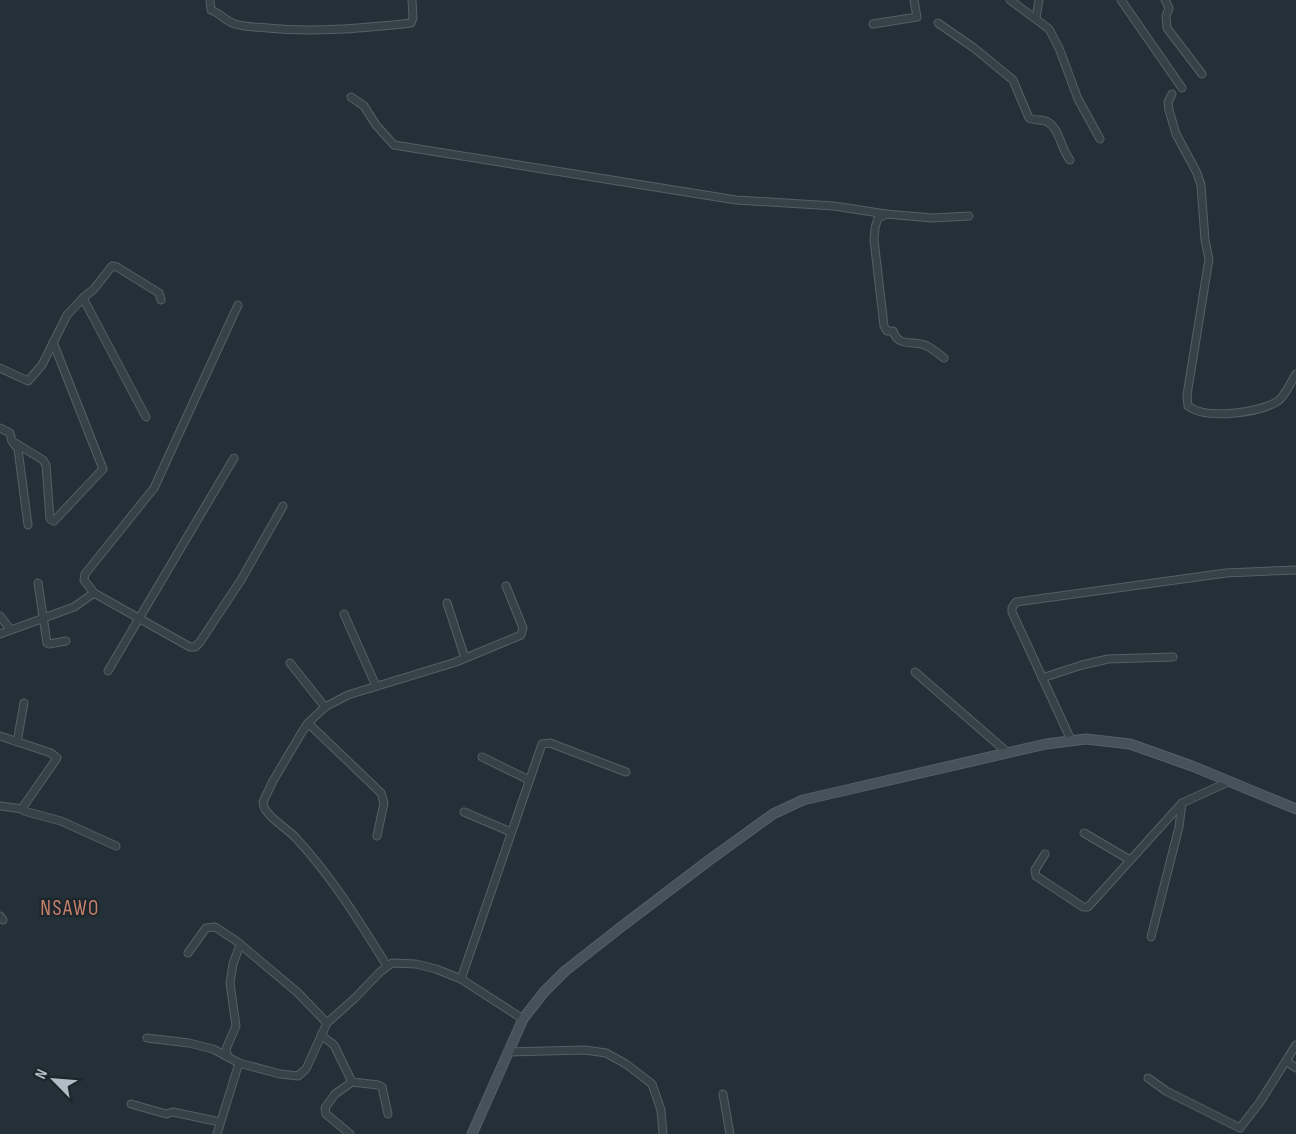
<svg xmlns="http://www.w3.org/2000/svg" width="1296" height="1134" viewBox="0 0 1296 1134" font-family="'Sofia Sans Condensed',sans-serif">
  <rect width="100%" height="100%" fill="#243037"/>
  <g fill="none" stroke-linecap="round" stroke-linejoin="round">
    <defs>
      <g id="street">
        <path d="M210 0 211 10C220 13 225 21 235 24 245 27 257 27 267 28 316 33 362 28 411 23L413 18 412 0"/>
        <polyline points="1010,0 1049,29 1059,48 1078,99 1100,139"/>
        <polyline points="1121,0 1182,88"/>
        <polyline points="1165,0 1169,8 1166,16 1167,28 1202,74"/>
        <polyline points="1036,18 1039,0"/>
        <path d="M938 23 974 48 1013 80 1029 118C1035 121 1042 119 1048 122 1060 130 1061 149 1070 160"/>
        <polyline points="873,24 917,17 914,0"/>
        <path d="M1172 94 1168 102 1169 110 1176 134 1197 173 1201 185 1205 240 1209 259 1187 395 1188 406C1206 420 1259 413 1278 401 1285 396 1291 382 1296 374"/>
        <polyline points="351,97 364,106 376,125 394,145 736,200 834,206 886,214"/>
        <polyline points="83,298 146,417"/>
        <polyline points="238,305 154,488 85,574 84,580 94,593 190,647 195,647 200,642 241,580 283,506"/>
        <path d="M944 358C939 354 933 349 927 346 914 339 899 349 893 331H887L884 326 874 240 875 228 878 218 886 214 933 218 969 216"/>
        <polyline points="0,368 28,381 42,365 67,315 83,298 94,289 112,266 117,267 159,293 161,300"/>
        <polyline points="0,428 10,433 12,441 18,449 28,525"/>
        <polyline points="12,441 43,460 46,465 50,519 54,521 103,469 53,342"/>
        <polyline points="38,583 47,643 49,644 66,641"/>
        <polyline points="447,603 465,658"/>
        <polyline points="344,614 376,686"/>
        <polyline points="0,616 10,629"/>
        <polyline points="0,634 74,607 94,593"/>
        <polyline points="290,663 325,707"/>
        <polyline points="108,671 234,458"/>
        <polyline points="915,672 1008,753"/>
        <polyline points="1042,678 1082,665 1108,659 1173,657"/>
        <polyline points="308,723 381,793 384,803 377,836"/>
        <polyline points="0,736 51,753 57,758 23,807 24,811 61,821 116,846"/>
        <polyline points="1071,740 1012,612 1012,608 1016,602 1226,573 1296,570"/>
        <polyline points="17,742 24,703"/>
        <polyline points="482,757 529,780"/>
        <polyline points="0,806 23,809"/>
        <polyline points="464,812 511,832"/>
        <polyline points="1084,833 1130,860"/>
        <polyline points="1045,854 1035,870 1036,876 1083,907 1088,907 1182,803 1228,782"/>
        <polyline points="0,916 3,920"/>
        <polyline points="1151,937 1179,827 1182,803"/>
        <polyline points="188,953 206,928 215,927 235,940 297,992 327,1023"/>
        <path d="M387 966C359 921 332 877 296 838 287 828 263 815 263 802L273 781 302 732 308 723 325 707 348 695 456 662 521 635 523 628 506 586"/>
        <polyline points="461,979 542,744 550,743 626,772"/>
        <polyline points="321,1035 334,1045 352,1082 378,1085 382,1087 388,1114"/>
        <polyline points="147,1038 189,1043 213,1049 239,1063 280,1074 298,1076 306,1069 327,1023 355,998 380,972 392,963 416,964 436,969 461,979 523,1019"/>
        <polyline points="507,1052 585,1050 606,1053 626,1064 652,1084 661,1110 663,1134"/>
        <polyline points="228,1057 226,1049 236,1026 230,983 233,964 240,945"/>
        <polyline points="1286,1061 1296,1068"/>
        <polyline points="1148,1078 1166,1091 1240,1128 1260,1102 1296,1045"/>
        <polyline points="723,1094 730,1134"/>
        <polyline points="131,1104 166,1114 173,1112 220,1122"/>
        <polyline points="217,1134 239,1063"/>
        <polyline points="350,1134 326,1114 325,1108 335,1094 352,1082"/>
      </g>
      <polyline id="secondary" points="472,1134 523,1019 544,992 565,971 621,927 708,861 773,814 803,800 1046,744 1086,739 1130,744 1192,766 1296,809"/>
    </defs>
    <!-- street casing -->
    <use href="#street" stroke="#555f65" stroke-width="9"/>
    <!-- secondary casing -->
    <use href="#secondary" stroke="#555f65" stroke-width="11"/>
    <!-- street -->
    <use href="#street" stroke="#374148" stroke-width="7"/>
    <!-- secondary -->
    <use href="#secondary" stroke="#46515a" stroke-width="9"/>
  </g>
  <g text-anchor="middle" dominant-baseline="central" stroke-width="4.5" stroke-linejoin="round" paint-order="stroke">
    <!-- quarter labels -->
    <g font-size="21" letter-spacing="1.5" fill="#c6816b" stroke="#1d262c">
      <text x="70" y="908">NSAWO</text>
    </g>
  </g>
  <!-- north arrow -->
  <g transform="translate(54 1080) rotate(295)" stroke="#1d262c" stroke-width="4.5" paint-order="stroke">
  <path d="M0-4.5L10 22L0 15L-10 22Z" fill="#b2bcc4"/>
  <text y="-9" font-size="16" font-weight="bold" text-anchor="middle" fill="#b2bcc4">N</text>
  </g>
</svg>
